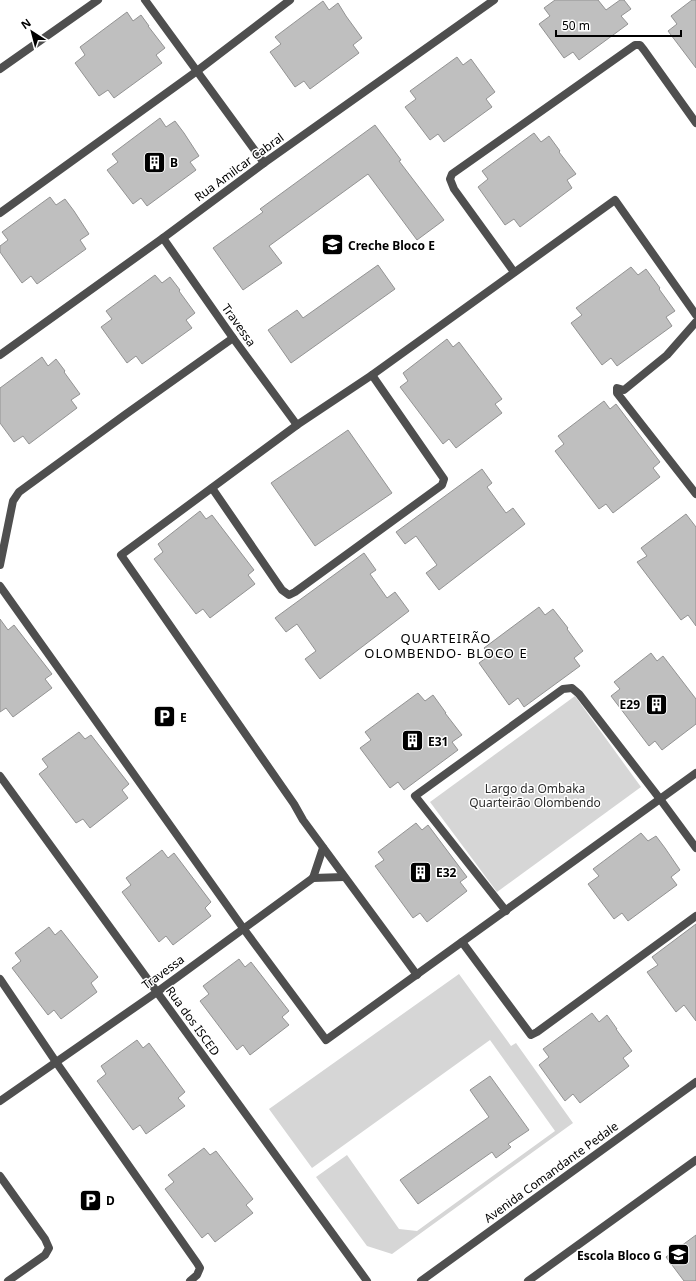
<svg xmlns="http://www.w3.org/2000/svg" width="696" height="1281" viewBox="0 0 696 1281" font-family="'Noto Sans',sans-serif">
  <rect width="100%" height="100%" fill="#fff"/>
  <!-- green -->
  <g fill="#d6d6d6">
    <polygon points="575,696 641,787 497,892 430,802"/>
    <polygon points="459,974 511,1046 516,1043 573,1123 392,1254 367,1246 316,1177 347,1155 399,1229 417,1231 555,1131 490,1040 312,1168 269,1109"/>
  </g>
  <!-- building -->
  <g fill="#bfbfbf" stroke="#939393">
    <polygon points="555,0 598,0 606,10 620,0 624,0 631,9 621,16 628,24 579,60 573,52 564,58 539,24 550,16 544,8"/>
    <polygon points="692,0 696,0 696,68 668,31 677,24 671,16"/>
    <polygon points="323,1 329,10 338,3 346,16 362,38 353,45 359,53 310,89 304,81 295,87 270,52 281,44 275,37"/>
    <polygon points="127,12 133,21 141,15 149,26 148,26 165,48 156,55 162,63 114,98 108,90 99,96 75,63 85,55 80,47"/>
    <polygon points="457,57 463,65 471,59 495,92 486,99 492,107 444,142 438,134 430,140 405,107 416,99 410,91"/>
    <polygon points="160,118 166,127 175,121 184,133 199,156 190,162 196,170 147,206 141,198 133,204 107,170 118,162 112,154"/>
    <polygon points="375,125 401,160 399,161 444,220 417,240 368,174 269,246 282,263 243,290 213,248 263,212 260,209"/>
    <polygon points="534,133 541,142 549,136 560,151 559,152 576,174 567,180 572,188 520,227 514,219 505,225 478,187 488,179 482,171"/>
    <polygon points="50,197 56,205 65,199 74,211 89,234 80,240 86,249 37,284 31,276 22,283 0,252 0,246 8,240 2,232"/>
    <polygon points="378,265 395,289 291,363 268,330 297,310 303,318"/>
    <polygon points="631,267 638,275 646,269 660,288 659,289 675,311 666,317 672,326 617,366 611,358 602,365 571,323 582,315 576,308"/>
    <polygon points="155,275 162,283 170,277 180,290 179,291 195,313 186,320 192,328 142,364 136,356 127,363 101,327 112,319 106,311"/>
    <polygon points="447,339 453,347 459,342 502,399 495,404 502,413 456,448 449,439 443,444 400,387 408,381 403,373"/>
    <polygon points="42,357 48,366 56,359 65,371 64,372 80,394 71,400 77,408 29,444 23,436 14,442 0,423 0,388"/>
    <polygon points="604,401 610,409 616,404 660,462 653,468 660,477 613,513 606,504 599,509 555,451 564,444 558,436"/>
    <polygon points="348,430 392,493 315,546 271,483"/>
    <polygon points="482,469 492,483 487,487 506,513 513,508 525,524 439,590 426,573 437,565 416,536 405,544 396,532"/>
    <polygon points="200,511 206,519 212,515 254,570 248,575 255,584 210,618 203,609 196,614 154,559 163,552 158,544"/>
    <polygon points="686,514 696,527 696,626 688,615 681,620 637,562 647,556 641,548"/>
    <polygon points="364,553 376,570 370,574 387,598 395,592 409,611 320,679 305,659 316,651 297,624 286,632 275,618"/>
    <polygon points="539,607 545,615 553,609 568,628 567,629 583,651 574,658 580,666 524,707 518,698 509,705 479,663 490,655 484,648"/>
    <polygon points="0,619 8,630 14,625 52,674 45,679 52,688 13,717 6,708 0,712"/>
    <polygon points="651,653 657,661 663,656 696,699 696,724 662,750 655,741 649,746 611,696 620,689 614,682"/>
    <polygon points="418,693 425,701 433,695 446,713 445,713 462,735 452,742 458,750 404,790 398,782 390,788 360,748 371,740 365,732"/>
    <polygon points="79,732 85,739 91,735 129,784 122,790 128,798 90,828 83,819 76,823 39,774 48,767 42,759"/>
    <polygon points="416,823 422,830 428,825 467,877 460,882 467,891 427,922 420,913 413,918 375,866 384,860 378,852"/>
    <polygon points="641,833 648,841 656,836 665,848 680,870 671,877 677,885 628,921 622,913 614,919 588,884 599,876 593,869"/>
    <polygon points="162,850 168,858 174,853 211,902 205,908 211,916 173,945 166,936 159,942 122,892 131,885 126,878"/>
    <polygon points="696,924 696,1021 684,1005 676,1012 647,972 658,965 652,957"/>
    <polygon points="49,927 55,935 61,930 98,977 91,983 97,992 61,1019 54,1010 48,1015 12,968 21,961 15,953"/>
    <polygon points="239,959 245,967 251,962 289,1011 282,1017 289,1025 250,1055 243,1045 237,1050 200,1001 209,994 203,986"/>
    <polygon points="592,1013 599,1022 607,1015 617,1029 616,1029 632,1051 623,1058 629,1066 580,1103 573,1094 565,1101 539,1065 549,1057 543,1049"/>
    <polygon points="137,1040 143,1048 149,1043 185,1092 178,1098 185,1106 146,1134 140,1125 133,1130 97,1081 106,1074 101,1066"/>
    <polygon points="490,1076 529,1130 508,1144 511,1147 496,1158 492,1152 418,1204 400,1180 489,1117 470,1090"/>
    <polygon points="204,1148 210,1155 216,1151 253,1199 246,1205 253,1213 215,1242 208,1233 202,1238 165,1189 174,1182 168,1175"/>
    <polygon points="696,1235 696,1281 684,1281 666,1257"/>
  </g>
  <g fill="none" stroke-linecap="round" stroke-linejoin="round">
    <!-- minor -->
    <g stroke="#4f4f4f" stroke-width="8">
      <polyline points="145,0 264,163"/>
      <polyline points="0,69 98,0"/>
      <polyline points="0,213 197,71 290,0"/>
      <polyline points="163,238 233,338 297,425"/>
      <polyline points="514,272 454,189 450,179 452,174 635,45 640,45 644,50 696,123"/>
      <polyline points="696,322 667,355 624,390 617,388 617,393 696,494"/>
      <polyline points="0,355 163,238 264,163 494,0"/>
      <polyline points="212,488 282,590 289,595 295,592 442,485 444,479 372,375"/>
      <polyline points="0,565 13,501 19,492 126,414 233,338"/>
      <polyline points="0,586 243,928 326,1040 696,773"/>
      <polyline points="0,776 367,1281"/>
      <polyline points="313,878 344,877"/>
      <polyline points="506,911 415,796 563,689 572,688 579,694 660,799 696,848"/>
      <polyline points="462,942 531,1035 537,1032 696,916"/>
      <polyline points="417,975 303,820 294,804 121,555 297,425 372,375 615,200 696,315"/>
      <polyline points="0,979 56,1062 197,1263 200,1268 197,1275 190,1281"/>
      <polyline points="0,1101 157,992 313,878 323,848"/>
      <polyline points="0,1176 45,1239 49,1248 45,1255 8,1281"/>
    </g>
    <!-- tertiary -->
    <g stroke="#4f4f4f" stroke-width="8">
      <polyline points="421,1281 696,1082"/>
      <polyline points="528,1281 696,1160"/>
    </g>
  </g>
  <!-- icons -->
  <defs>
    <symbol id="building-square" viewBox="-11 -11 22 22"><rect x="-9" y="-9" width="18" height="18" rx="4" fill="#000" stroke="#fff"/><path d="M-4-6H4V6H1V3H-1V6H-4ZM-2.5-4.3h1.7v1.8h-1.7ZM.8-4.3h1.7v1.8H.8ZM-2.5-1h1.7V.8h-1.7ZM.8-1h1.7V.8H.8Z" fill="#fff"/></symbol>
    <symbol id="school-square" viewBox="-11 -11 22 22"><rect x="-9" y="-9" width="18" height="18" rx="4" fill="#000" stroke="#fff"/><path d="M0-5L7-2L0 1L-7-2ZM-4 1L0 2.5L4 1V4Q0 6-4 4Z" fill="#fff"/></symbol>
    <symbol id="parking-square" viewBox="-11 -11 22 22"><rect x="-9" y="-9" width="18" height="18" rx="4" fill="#000" stroke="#fff"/><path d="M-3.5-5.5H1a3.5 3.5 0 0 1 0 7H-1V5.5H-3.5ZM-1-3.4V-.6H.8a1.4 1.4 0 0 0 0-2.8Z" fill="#fff"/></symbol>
  </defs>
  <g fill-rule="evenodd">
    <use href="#building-square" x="142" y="150" width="25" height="25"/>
    <use href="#school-square" x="320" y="232" width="25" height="25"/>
    <use href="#building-square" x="644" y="692" width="25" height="25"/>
    <use href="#parking-square" x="152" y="704" width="25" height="25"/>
    <use href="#building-square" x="400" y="728" width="25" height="25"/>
    <use href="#building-square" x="408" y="860" width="25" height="25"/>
    <use href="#parking-square" x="78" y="1188" width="25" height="25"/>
    <use href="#school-square" x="666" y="1242" width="25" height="25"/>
  </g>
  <g text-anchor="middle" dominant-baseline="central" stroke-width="3" stroke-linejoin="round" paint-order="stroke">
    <!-- poi labels -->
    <g font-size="12" font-weight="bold" fill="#000" stroke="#fff" text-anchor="start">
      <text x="170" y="162">B</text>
      <text x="348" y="245">Creche Bloco E</text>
      <text x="640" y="704" text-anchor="end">E29</text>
      <text x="180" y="717">E</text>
      <text x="428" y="741">E31</text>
      <text x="436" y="872">E32</text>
      <text x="106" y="1200">D</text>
      <text x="662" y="1255" text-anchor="end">Escola Bloco G</text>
    </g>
    <!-- street labels -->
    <g font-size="12" fill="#000" stroke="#fff">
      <text transform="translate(239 167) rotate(-36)">Rua Amilcar Cabral</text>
      <text transform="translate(239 325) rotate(55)">Travessa</text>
      <text transform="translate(163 972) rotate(-36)">Travessa</text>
      <text transform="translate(193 1021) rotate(54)">Rua dos ISCED</text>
      <text transform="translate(551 1172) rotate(-36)">Avenida Comandante Pedale</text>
    </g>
    <!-- park labels -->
    <g font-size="12" fill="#2d2d2d" stroke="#fff">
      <text x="535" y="788">Largo da Ombaka<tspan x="535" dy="14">Quarteirão Olombendo</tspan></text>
    </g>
    <!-- neighbourhood labels -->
    <g font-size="13" letter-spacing="1" fill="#000" stroke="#fff">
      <text x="446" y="638">QUARTEIRÃO<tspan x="446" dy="15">OLOMBENDO- BLOCO E</tspan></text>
    </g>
  </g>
  <!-- north arrow -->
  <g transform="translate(32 32) rotate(324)" stroke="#ffffff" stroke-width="3" paint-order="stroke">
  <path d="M0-3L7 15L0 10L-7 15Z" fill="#000000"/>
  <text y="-6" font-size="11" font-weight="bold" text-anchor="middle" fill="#000000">N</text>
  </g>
  <!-- scale -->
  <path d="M556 30v6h125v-6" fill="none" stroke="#000000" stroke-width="2"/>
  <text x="562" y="30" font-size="12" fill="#000000" stroke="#ffffff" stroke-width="3" paint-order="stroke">50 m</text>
</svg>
